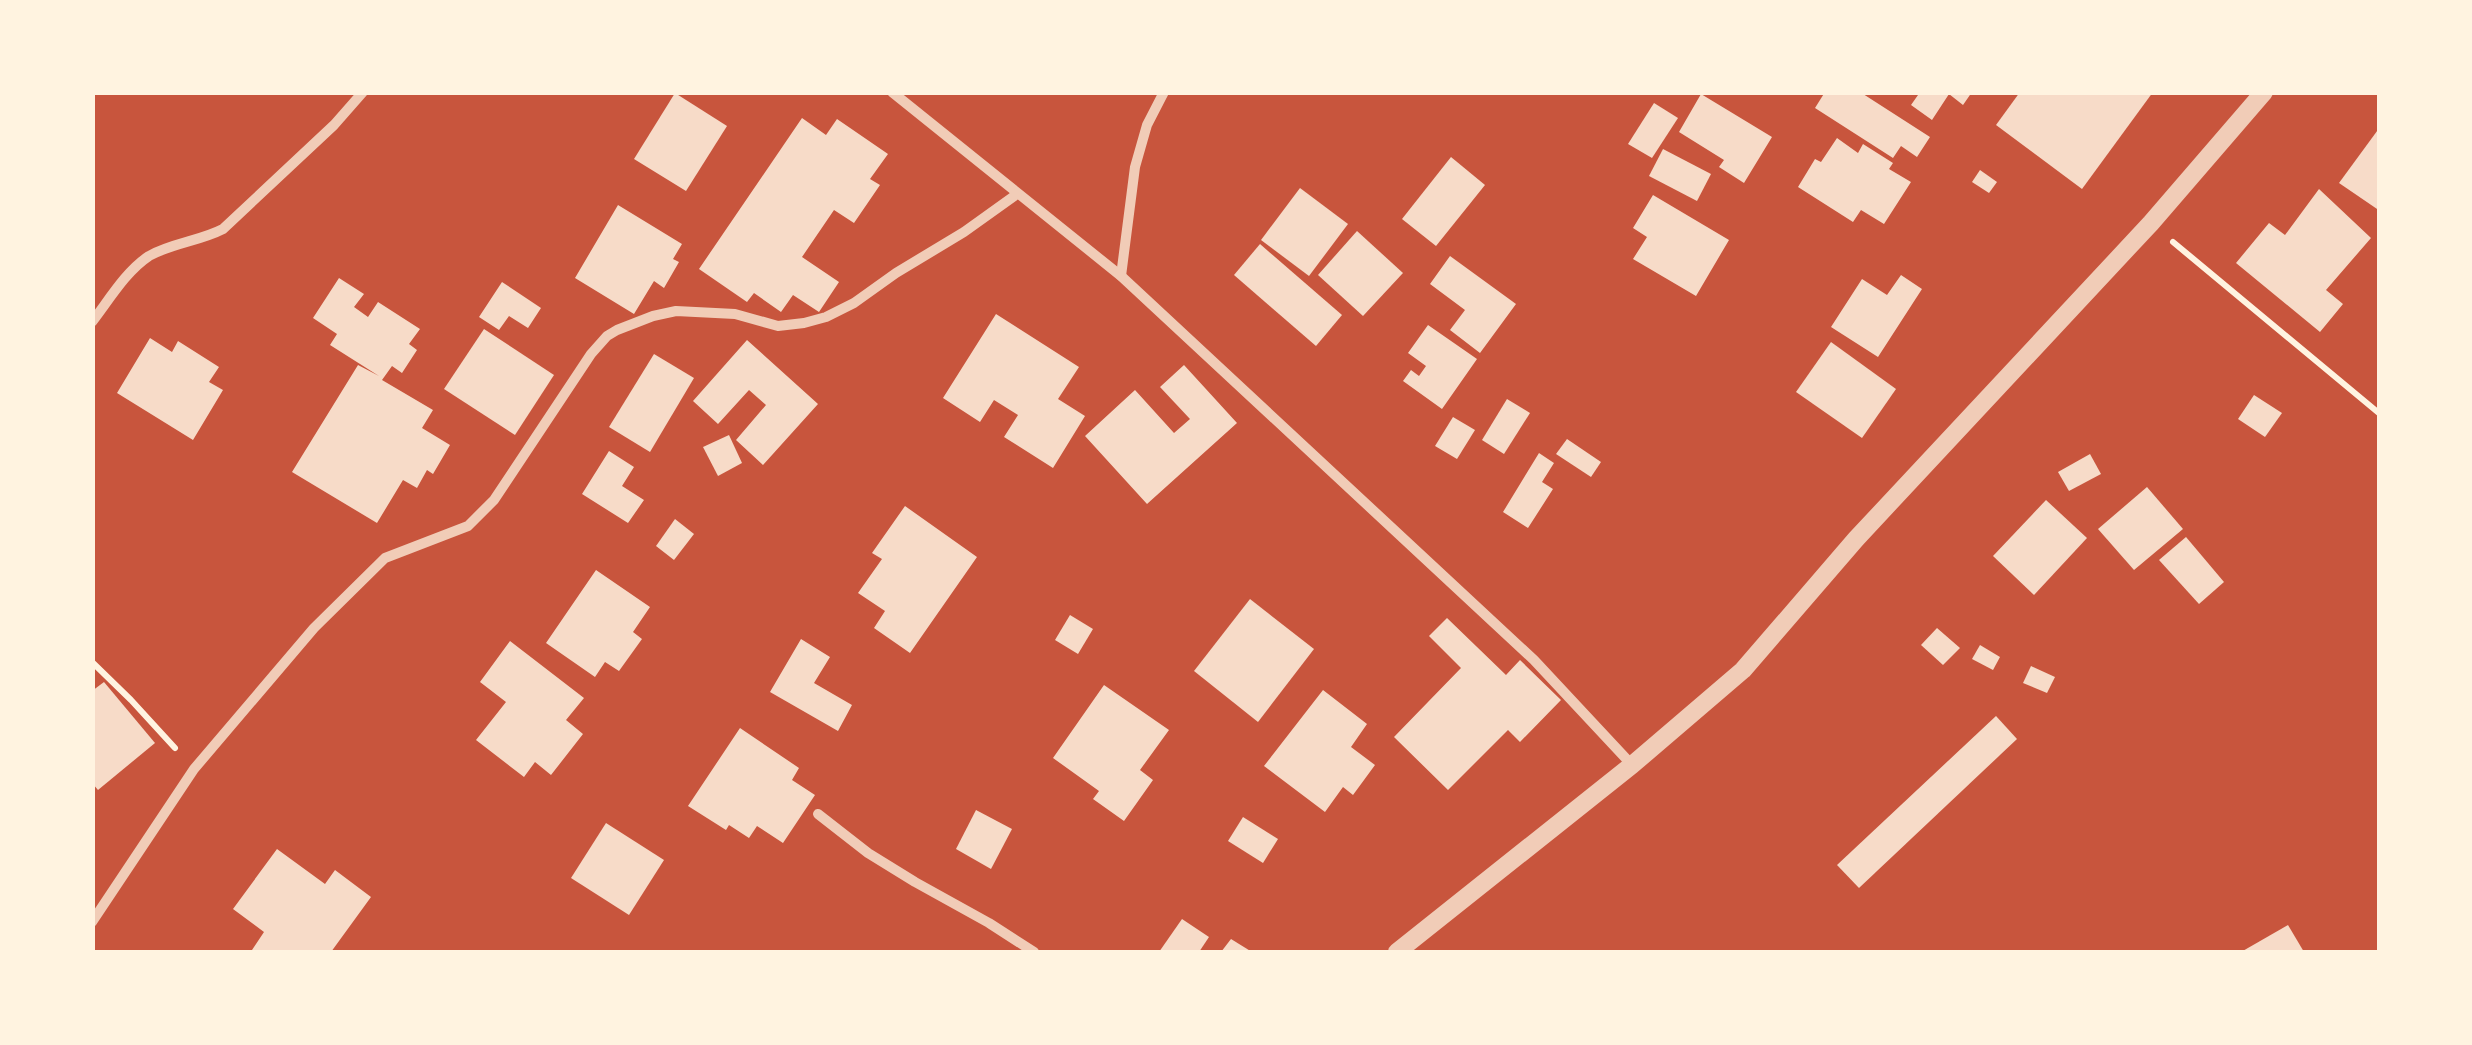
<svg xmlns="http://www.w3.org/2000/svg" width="2472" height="1045" viewBox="0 0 2472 1045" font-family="Arial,sans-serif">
  <rect width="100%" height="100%" fill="#c8553d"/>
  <!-- building -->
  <g fill="#f7dbc8">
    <polygon points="1825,92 1860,92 1930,137 1917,157 1901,146 1893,158 1815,108"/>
    <polygon points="1914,92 1972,92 1963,105 1949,94 1932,120 1911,105 1918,95"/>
    <polygon points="2020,92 2153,92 2082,189 1996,125"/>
    <polygon points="675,93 727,126 686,191 634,159"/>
    <polygon points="1701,94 1772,137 1744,183 1719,167 1724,160 1679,132"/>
    <polygon points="1654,103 1678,118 1652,158 1628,144"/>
    <polygon points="802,118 826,135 837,119 888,154 870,179 880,185 854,223 834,210 802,257 839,282 819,312 793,295 781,312 754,293 747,302 699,269"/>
    <polygon points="2380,127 2380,211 2339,183"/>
    <polygon points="1837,138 1858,153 1863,144 1893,163 1889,169 1911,182 1884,224 1861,210 1853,222 1798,187 1815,159 1821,162"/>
    <polygon points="1663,149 1711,174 1697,201 1649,176"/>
    <polygon points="1451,157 1485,185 1436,246 1402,219"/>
    <polygon points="1980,170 1997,182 1989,193 1972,182"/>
    <polygon points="1300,188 1348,224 1309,276 1261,240"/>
    <polygon points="2319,189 2371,238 2326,290 2343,304 2320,332 2236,263 2269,223 2285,235"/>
    <polygon points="1653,195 1729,240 1696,296 1633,259 1647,237 1633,228"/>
    <polygon points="618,205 682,244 673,259 679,262 664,288 654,281 634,314 575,278"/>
    <polygon points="1357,231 1403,273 1363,316 1318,275"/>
    <polygon points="1260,244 1342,315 1316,346 1234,275"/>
    <polygon points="1450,256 1516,304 1480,353 1450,330 1465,310 1430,284"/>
    <polygon points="1901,275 1922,289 1878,357 1831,327 1862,279 1887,295"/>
    <polygon points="339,278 364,294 354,307 368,317 378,302 420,329 409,344 417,350 402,373 392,366 382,380 433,410 422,428 450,445 433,474 427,470 417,488 403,480 377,523 292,472 358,365 379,376 330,345 337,334 313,318"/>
    <polygon points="502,282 541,308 528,328 509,316 499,330 479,317"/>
    <polygon points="996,314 1079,367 1058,399 1085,416 1053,468 1004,437 1018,415 994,400 980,422 943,398"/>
    <polygon points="1428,325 1477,359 1442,409 1403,381 1411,370 1419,376 1426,366 1408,353"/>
    <polygon points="484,329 554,375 515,435 444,389"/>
    <polygon points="150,338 172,352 178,341 219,367 209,382 223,390 193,440 117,393"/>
    <polygon points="747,340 818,404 763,465 736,440 766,405 749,390 718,424 693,401"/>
    <polygon points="1831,342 1896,389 1862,438 1796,392"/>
    <polygon points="654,354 694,378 650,452 609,427"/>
    <polygon points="1184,365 1237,423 1147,504 1085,436 1135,390 1174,433 1190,419 1160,387"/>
    <polygon points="2254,395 2282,413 2265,437 2238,419"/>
    <polygon points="1507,399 1530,413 1504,454 1482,440"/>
    <polygon points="1453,417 1475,430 1457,459 1435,446"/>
    <polygon points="729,435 742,463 718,476 703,447"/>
    <polygon points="1567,439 1601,462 1591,477 1556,454"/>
    <polygon points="609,451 634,467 622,486 644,500 628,523 582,494"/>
    <polygon points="1539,453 1554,463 1542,482 1553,489 1528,528 1503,512"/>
    <polygon points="2090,454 2101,474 2069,491 2058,472"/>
    <polygon points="2147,487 2183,529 2134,570 2098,529"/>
    <polygon points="2046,500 2087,538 2034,595 1993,556"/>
    <polygon points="905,506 977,557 910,653 874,628 885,611 858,593 882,559 872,553"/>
    <polygon points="675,519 694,534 674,560 656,546"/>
    <polygon points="2186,537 2224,582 2199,604 2159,560"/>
    <polygon points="596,570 650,607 633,632 642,639 619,671 605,662 595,677 546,643"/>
    <polygon points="1250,599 1314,649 1258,722 1194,671"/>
    <polygon points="1070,615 1093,629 1078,654 1055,640"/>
    <polygon points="1447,618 1506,675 1520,660 1561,700 1520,742 1508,730 1448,790 1394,737 1461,668 1429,636"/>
    <polygon points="1937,628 1960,648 1943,665 1921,645"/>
    <polygon points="801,639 830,657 814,683 852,705 838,731 770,692"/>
    <polygon points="510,641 584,698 566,720 583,734 551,775 535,762 524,777 476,740 506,702 480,682"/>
    <polygon points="1980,645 2000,657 1993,670 1972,659"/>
    <polygon points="2031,666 2055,677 2047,693 2023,683"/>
    <polygon points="104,682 155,743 98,790 92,783 92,691"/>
    <polygon points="1104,685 1169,730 1140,770 1153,780 1124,821 1093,799 1099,791 1053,758"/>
    <polygon points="1323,690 1367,724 1351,747 1375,765 1353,795 1343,787 1325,812 1264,766"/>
    <polygon points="1996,716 2017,739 1859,888 1837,865"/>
    <polygon points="740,728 799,768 792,780 815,795 783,843 757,826 749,838 729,825 726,830 688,806"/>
    <polygon points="976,810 1012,829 991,869 956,849"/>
    <polygon points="1243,817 1278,839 1263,863 1228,841"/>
    <polygon points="606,823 664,860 629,915 571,878"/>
    <polygon points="277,849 325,884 335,870 371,897 331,952 255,952 252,950 264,932 233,909"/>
    <polygon points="1182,919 1209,937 1199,952 1159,952"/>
    <polygon points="2288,925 2304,952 2241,952"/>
    <polygon points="1231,939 1252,952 1221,952"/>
  </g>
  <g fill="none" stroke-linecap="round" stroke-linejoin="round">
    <!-- path -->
    <g stroke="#fff3e0" stroke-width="6">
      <polyline points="2173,242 2380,414"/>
      <polyline points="92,662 131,700 175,748"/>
    </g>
    <!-- minor -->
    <g stroke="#f1ccb7" stroke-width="10">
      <polyline points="892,92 1121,276 1534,660 1632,765"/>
      <polyline points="1121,276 1135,167 1147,125 1164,92"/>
      <path d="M92 322C109 300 126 271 149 256 172 243 200 241 223 229L334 125 363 92"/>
      <polyline points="818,814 868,853 915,882 989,923 1034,952"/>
      <polyline points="92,922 194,769 314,628 385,558 468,526 494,500 591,354 607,336 617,330 653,316 676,311 735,314 778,326 804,323 826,317 854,303 896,273 964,232 1017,194"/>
    </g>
    <!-- tertiary -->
    <polyline stroke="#f1ccb7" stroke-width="18" points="1397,952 1632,765 1743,670 1856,539 2151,223 2264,92"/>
  </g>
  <!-- border -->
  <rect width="2472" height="1045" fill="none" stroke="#fff3e0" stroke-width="190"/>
</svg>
